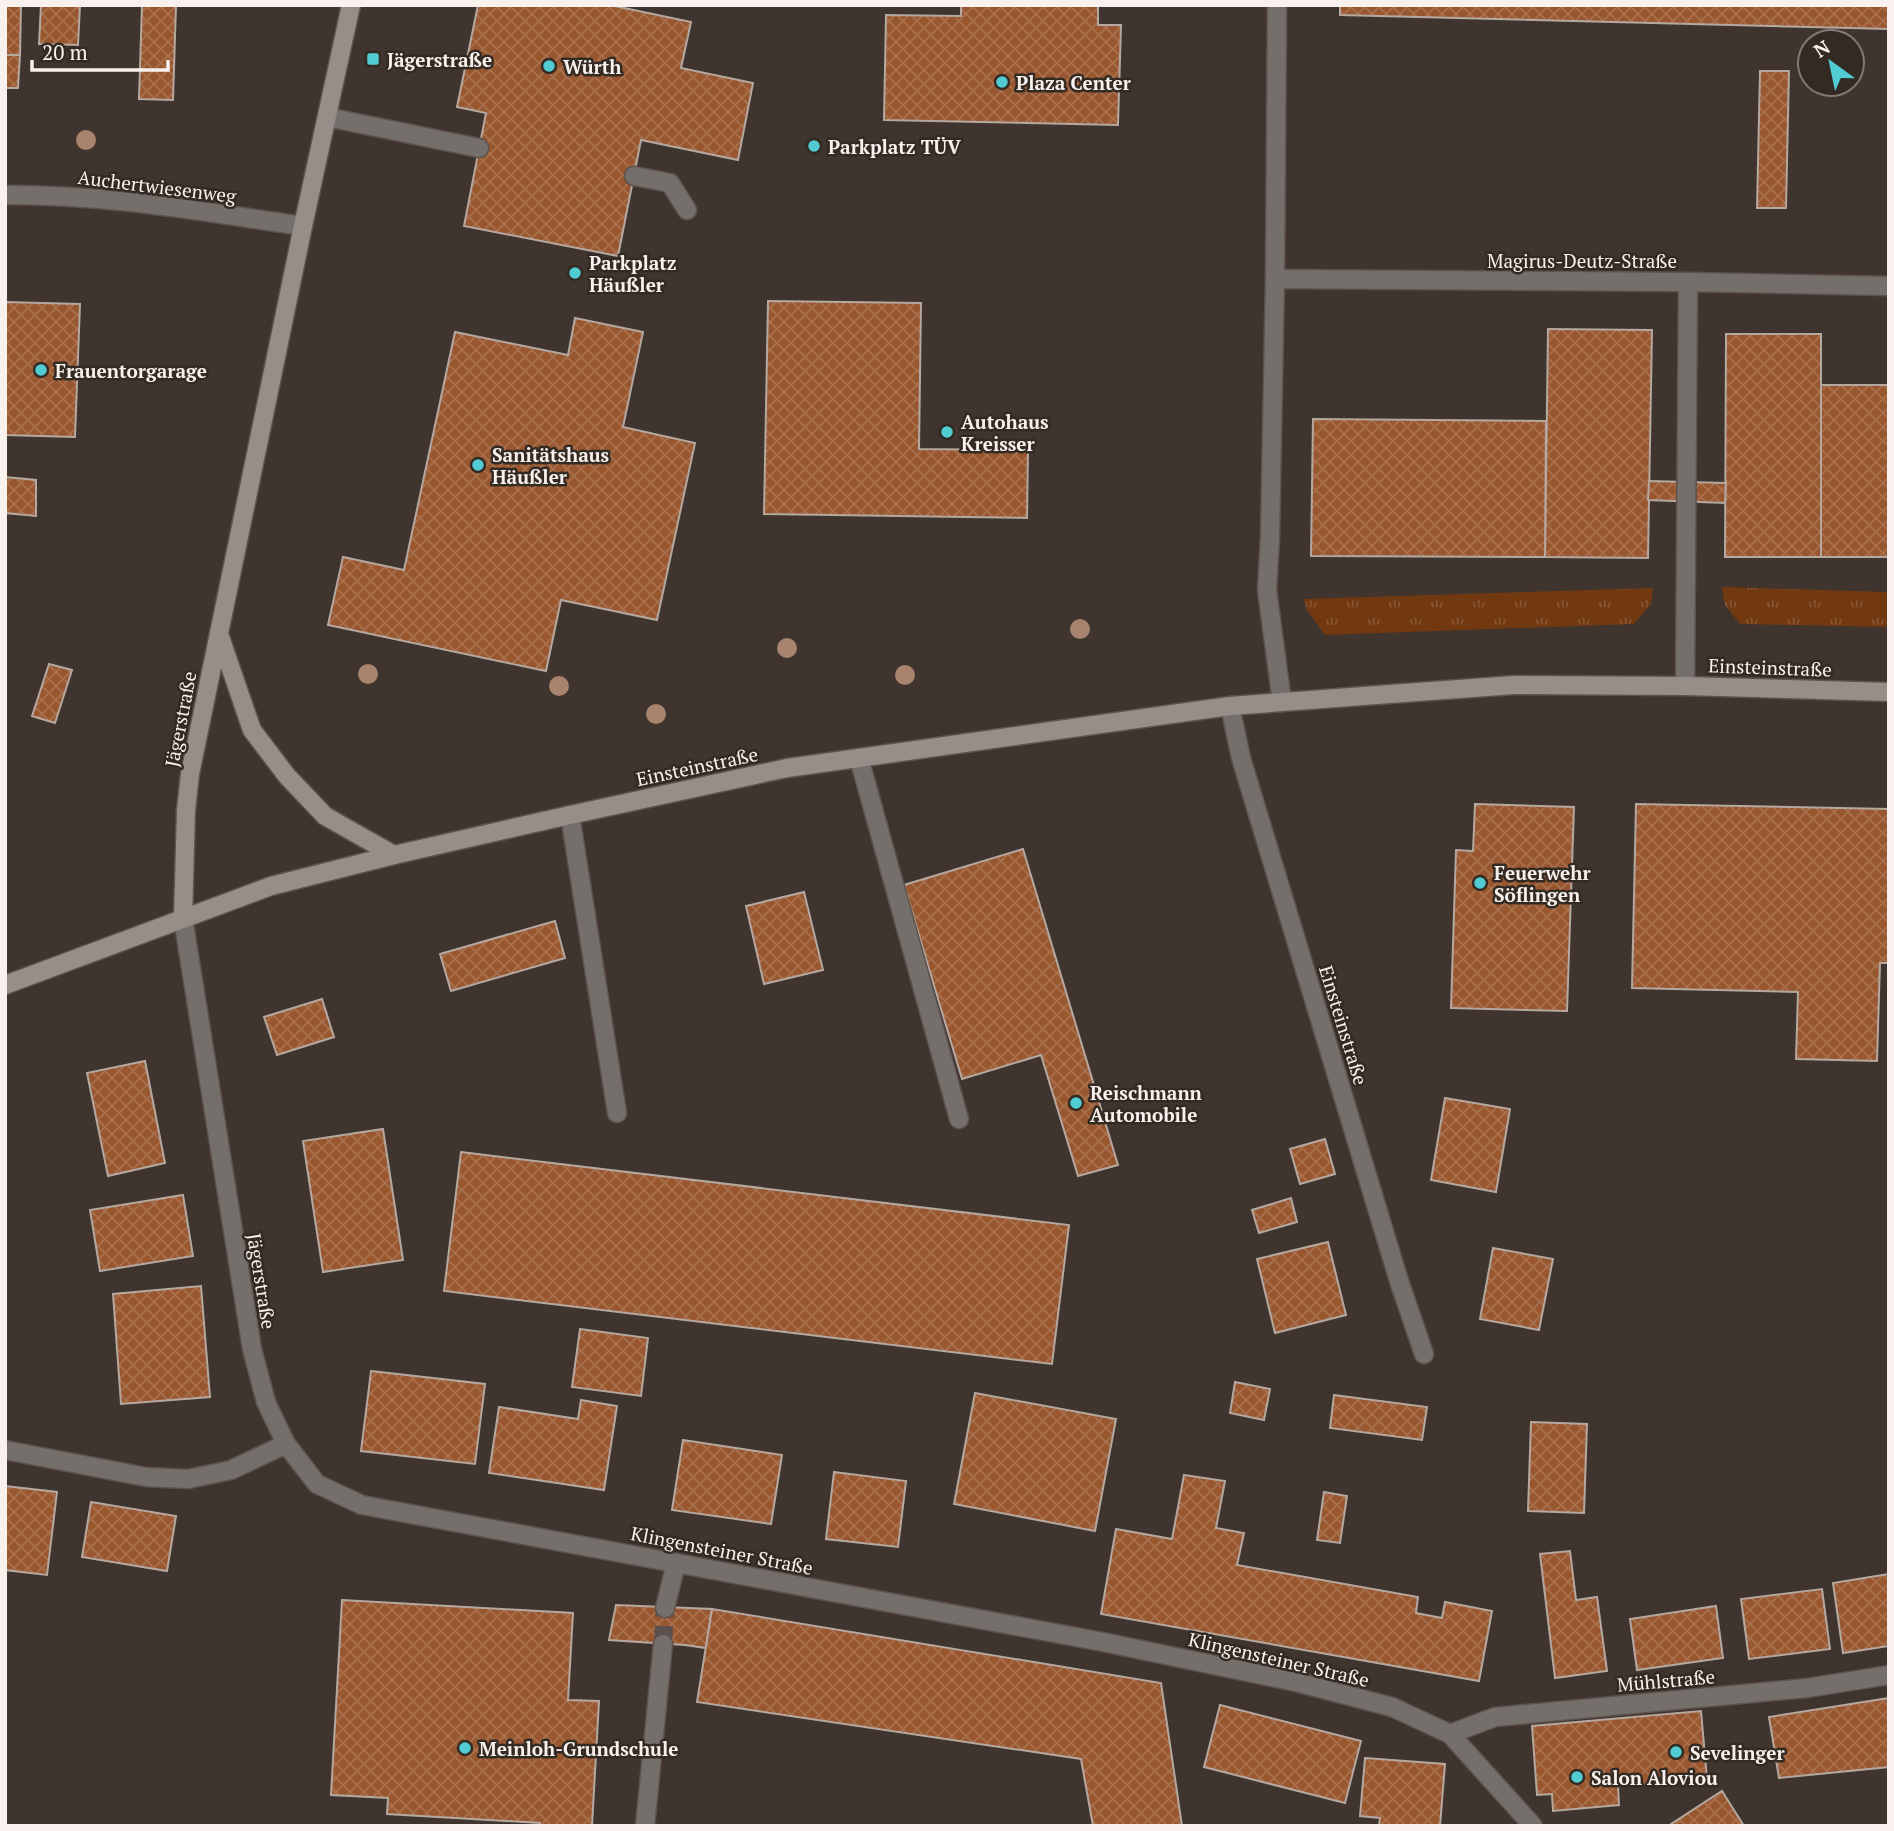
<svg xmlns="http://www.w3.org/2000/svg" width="1894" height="1831" viewBox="0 0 1894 1831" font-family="'PT Serif',serif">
  <defs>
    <pattern id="grass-tufts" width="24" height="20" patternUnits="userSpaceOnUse" patternTransform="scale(1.75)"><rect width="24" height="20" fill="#723810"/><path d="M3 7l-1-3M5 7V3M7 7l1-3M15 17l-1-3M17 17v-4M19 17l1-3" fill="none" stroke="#875533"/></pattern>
    <pattern id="building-cross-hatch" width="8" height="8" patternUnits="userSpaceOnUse" patternTransform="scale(1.75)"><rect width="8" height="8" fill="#99572f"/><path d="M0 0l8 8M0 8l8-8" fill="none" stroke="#a8704d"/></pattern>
  </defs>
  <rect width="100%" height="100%" fill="#3f342e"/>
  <!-- grass -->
  <g fill="url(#grass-tufts)">
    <polygon points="1722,587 1889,592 1889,627 1740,624 1725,605"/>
    <polygon points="1653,588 1651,604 1634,624 1325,635 1307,610 1304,599"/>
  </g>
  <!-- building -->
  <g fill="url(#building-cross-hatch)" stroke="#b5a8a1" stroke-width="2">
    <polygon points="5,5 21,5 20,55 5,55"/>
    <polygon points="41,5 80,5 78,45 39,44"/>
    <polygon points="142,5 176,5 173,100 139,99"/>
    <polygon points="478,5 610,5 691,22 681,68 753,83 738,160 641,140 618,256 464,226 486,113 457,107"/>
    <polygon points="961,5 1098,5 1098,25 1121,25 1118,125 884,120 886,15 961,16"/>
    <polygon points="1340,5 1889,5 1889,29 1340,15"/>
    <polygon points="5,55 20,55 18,88 5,88"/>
    <polygon points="1760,71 1789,71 1786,208 1757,208"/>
    <polygon points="768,301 921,303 919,449 1028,450 1027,518 764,514"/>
    <polygon points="5,302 80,304 75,437 5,435"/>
    <polygon points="575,318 643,332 623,427 695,443 657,620 561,600 546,671 328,625 343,557 404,570 455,332 568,355"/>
    <polygon points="1548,329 1652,330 1648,558 1545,557"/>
    <polygon points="1726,334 1821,334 1821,557 1725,557"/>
    <rect x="1821" y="385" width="68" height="172"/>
    <polygon points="1313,419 1546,421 1545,557 1311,556"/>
    <polygon points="5,477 36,480 36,516 5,513"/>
    <polygon points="1649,481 1726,483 1725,503 1648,500"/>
    <polygon points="49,664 72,670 55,723 32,716"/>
    <polygon points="1475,804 1574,807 1567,1011 1451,1008 1456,850 1473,851"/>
    <polygon points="1636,804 1889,809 1889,963 1880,963 1877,1061 1796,1059 1798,992 1632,988"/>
    <polygon points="1023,849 1118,1165 1078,1176 1041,1055 962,1079 904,885"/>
    <polygon points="804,892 823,970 764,984 746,906"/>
    <polygon points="555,921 565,958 451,991 440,954"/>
    <polygon points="322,999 334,1037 277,1055 264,1017"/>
    <polygon points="145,1061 165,1163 108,1176 87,1073"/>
    <polygon points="1445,1098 1510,1109 1496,1192 1431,1180"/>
    <polygon points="383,1129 403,1260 323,1272 303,1141"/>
    <polygon points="1325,1139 1335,1174 1300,1184 1290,1149"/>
    <polygon points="461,1152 1069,1225 1052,1364 444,1291"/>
    <polygon points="183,1195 193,1256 100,1271 90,1210"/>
    <polygon points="1291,1198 1297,1222 1259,1233 1252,1210"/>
    <polygon points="1328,1242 1346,1315 1275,1333 1257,1259"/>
    <polygon points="1493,1248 1553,1259 1539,1330 1480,1319"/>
    <polygon points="201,1286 210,1397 121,1404 113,1294"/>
    <polygon points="580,1329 648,1338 641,1396 572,1387"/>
    <polygon points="371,1371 485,1384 475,1464 361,1451"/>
    <polygon points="1235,1382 1270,1389 1264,1420 1230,1413"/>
    <polygon points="975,1393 1116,1419 1095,1531 954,1504"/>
    <polygon points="1334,1395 1427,1407 1422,1440 1330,1428"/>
    <polygon points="581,1400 617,1406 604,1490 489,1473 499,1407 578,1419"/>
    <polygon points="1531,1422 1587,1424 1584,1513 1528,1511"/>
    <polygon points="683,1440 782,1455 771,1524 672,1510"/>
    <polygon points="834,1472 906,1481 898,1547 826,1539"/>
    <polygon points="1184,1475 1225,1481 1216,1528 1244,1533 1237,1565 1418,1597 1416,1613 1442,1618 1445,1602 1492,1611 1479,1681 1101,1614 1116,1529 1172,1539"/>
    <polygon points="5,1486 57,1492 47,1575 5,1570"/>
    <polygon points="1324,1492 1347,1496 1340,1543 1317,1540"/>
    <polygon points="91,1502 176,1516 167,1571 82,1557"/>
    <polygon points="1570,1551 1576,1600 1597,1597 1607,1671 1555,1678 1540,1554"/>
    <polygon points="1889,1574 1889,1646 1843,1653 1833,1583"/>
    <polygon points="1822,1589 1830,1649 1749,1659 1741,1599"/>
    <polygon points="342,1600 573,1613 568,1700 599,1701 592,1826 540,1826 540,1823 387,1814 388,1798 331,1795"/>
    <polygon points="616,1605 712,1609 706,1648 685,1645 609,1640"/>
    <polygon points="1716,1606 1723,1658 1637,1670 1630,1619"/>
    <polygon points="712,1609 1161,1683 1182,1826 1093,1826 1081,1759 697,1702"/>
    <polygon points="1889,1698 1889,1767 1779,1778 1769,1717"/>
    <polygon points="1220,1705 1361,1741 1345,1803 1204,1767"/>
    <polygon points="1701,1711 1707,1779 1618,1786 1619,1805 1553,1811 1552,1794 1537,1795 1532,1726"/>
    <polygon points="1365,1758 1445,1764 1440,1826 1379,1826 1380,1818 1360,1816"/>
    <polygon points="1722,1791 1744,1826 1668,1826"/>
  </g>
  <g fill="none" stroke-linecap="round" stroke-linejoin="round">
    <!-- street-tunnel -->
    <polyline stroke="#5b504b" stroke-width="18" stroke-dasharray="18 9" stroke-linecap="butt" points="663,1644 665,1608"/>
    <defs>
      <g id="lane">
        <polyline points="327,117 479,148"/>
        <polyline points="634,176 670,183 687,210"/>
        <polyline points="1685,686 1688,282"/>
        <polyline points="859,758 959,1119"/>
        <polyline points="570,815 617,1113"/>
      </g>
      <g id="street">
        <polyline points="1277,5 1275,279 1270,537 1267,590 1282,702"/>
        <path d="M5 195C105 194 204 212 303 226"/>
        <polyline points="1275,279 1688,282 1889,286"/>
        <polyline points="1230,706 1241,758 1399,1281 1424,1354"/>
        <polyline points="183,918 252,1349 266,1402 286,1444 317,1484 362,1505 1103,1642 1296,1682 1392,1707 1450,1734 1533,1826"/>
        <polyline points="5,1450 146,1477 188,1479 231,1470 286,1444"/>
        <polyline points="665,1608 676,1563"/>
        <polyline points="1450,1734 1495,1717 1807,1688 1889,1675"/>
        <polyline points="645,1826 663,1644"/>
      </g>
      <g id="secondary">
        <polyline points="219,634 252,730 287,776 325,816 394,855"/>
        <polyline points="183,918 186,810 190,774 303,226 351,5"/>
        <polyline points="5,985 271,886 394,855 570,815 787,768 1230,706 1390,694 1514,685 1685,686 1889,692"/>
      </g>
    </defs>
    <!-- lane casing -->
    <use href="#lane" stroke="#5d524d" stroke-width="21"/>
    <!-- street casing -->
    <use href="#street" stroke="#5d524d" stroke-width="21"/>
    <!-- secondary casing -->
    <use href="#secondary" stroke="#5d524d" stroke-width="21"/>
    <!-- lane -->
    <use href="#lane" stroke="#756f6c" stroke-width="18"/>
    <!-- street -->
    <use href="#street" stroke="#756f6c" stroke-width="18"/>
    <!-- secondary -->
    <use href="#secondary" stroke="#978e8a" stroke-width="18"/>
  </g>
  <!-- trees -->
  <g fill="#a8836e">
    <circle cx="86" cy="140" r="10"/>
    <circle cx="1080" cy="629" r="10"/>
    <circle cx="787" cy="648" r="10"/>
    <circle cx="368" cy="674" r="10"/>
    <circle cx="905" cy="675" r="10"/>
    <circle cx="559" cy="686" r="10"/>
    <circle cx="656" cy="714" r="10"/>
  </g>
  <!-- markers -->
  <g fill="#51ccd3" stroke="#342a24" stroke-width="2.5">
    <rect x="366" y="52" width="14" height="14" rx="3.5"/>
    <circle cx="549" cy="66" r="7"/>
    <circle cx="1002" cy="82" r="7"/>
    <circle cx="814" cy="146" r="7"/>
    <circle cx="575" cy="273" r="7"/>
    <circle cx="41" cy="370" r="7"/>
    <circle cx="947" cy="432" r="7"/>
    <circle cx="478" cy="465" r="7"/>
    <circle cx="1480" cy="883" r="7"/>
    <circle cx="1076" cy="1103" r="7"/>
    <circle cx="465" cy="1748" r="7"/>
    <circle cx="1676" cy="1752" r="7"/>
    <circle cx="1577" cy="1777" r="7"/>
  </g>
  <g text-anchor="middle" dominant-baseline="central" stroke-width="5" stroke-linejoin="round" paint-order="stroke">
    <!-- poi labels -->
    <g font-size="19" font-weight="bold" fill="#f8f1ed" stroke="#342a24" text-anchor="start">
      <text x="387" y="59">Jägerstraße</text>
      <text x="563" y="66">Würth</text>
      <text x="1016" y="82">Plaza Center</text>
      <text x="828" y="146">Parkplatz TÜV</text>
      <text x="589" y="262">Parkplatz<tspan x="589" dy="22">Häußler</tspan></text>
      <text x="55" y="370">Frauentorgarage</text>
      <text x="961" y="421">Autohaus<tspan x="961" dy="22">Kreisser</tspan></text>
      <text x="492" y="454">Sanitätshaus<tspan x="492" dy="22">Häußler</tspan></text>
      <text x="1494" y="872">Feuerwehr<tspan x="1494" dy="22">Söflingen</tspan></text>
      <text x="1090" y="1092">Reischmann<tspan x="1090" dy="22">Automobile</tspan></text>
      <text x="479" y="1748">Meinloh-Grundschule</text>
      <text x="1690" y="1752">Sevelinger</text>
      <text x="1591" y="1777">Salon Aloviou</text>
    </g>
    <!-- street labels -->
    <g font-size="19" fill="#f8f1ed" stroke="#342a24">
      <text transform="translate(157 186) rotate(7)">Auchertwiesenweg</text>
      <text x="1582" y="260">Magirus-Deutz-Straße</text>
      <text transform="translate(1770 667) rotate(2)">Einsteinstraße</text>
      <text transform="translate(180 719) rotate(-79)">Jägerstraße</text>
      <text transform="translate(697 766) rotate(-12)">Einsteinstraße</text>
      <text transform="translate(1344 1025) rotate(73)">Einsteinstraße</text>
      <text transform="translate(262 1281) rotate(81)">Jägerstraße</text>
      <text transform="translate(722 1550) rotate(11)">Klingensteiner Straße</text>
      <text transform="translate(1279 1659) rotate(13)">Klingensteiner Straße</text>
      <text transform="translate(1666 1680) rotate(-5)">Mühlstraße</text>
    </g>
  </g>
  <!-- border -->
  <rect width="1894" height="1831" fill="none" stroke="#f8f1ed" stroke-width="14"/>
  <!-- north arrow -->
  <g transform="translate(1831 63) rotate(327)"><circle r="33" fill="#342a24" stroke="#827a74" stroke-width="2"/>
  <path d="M0-5L12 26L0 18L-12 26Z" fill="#51ccd3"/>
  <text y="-10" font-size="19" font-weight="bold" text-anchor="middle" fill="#f8f1ed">N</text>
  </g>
  <!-- scale -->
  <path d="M32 60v10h136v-10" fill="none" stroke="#f8f1ed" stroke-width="3.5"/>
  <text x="42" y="60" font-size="21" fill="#f8f1ed" stroke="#342a24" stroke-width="5" paint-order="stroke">20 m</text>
</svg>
